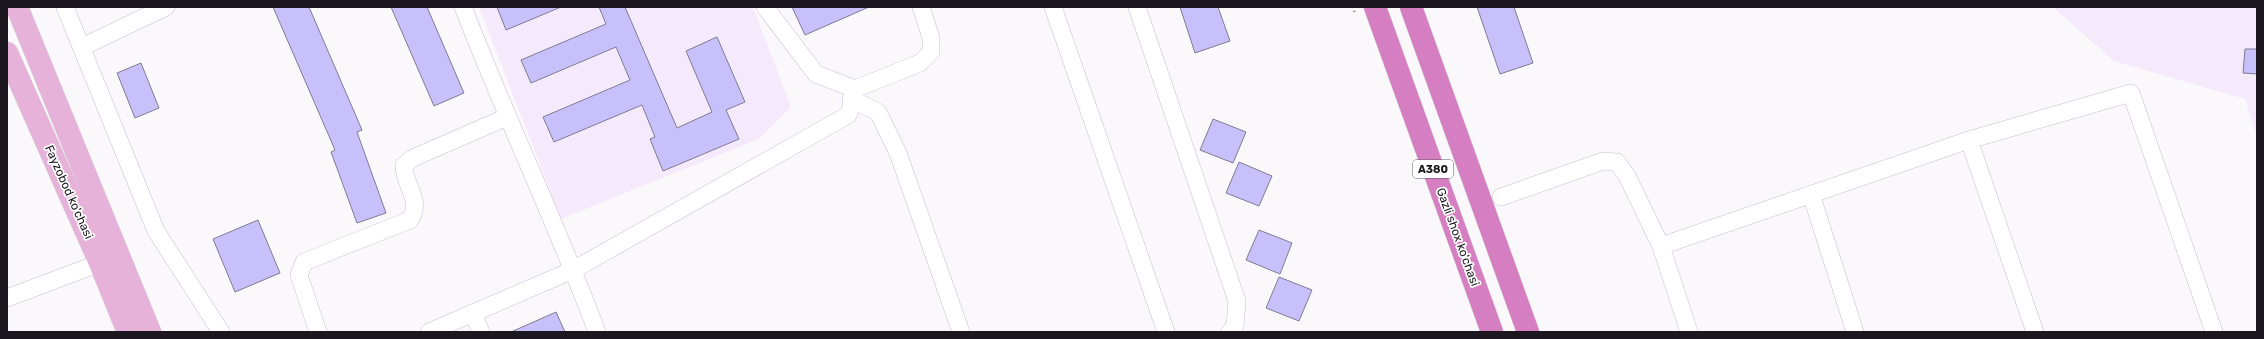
<svg xmlns="http://www.w3.org/2000/svg" width="2264" height="339" viewBox="0 0 2264 339" font-family="Rubik,sans-serif">
  <rect width="100%" height="100%" fill="#fbf8fc"/>
  <!-- built -->
  <g fill="#f5eafb">
    <polygon points="479,7 753,7 791,107 759,139 561,219"/>
    <polygon points="2053,7 2257,7 2257,136 2245,99 2114,61"/>
  </g>
  <!-- building -->
  <g fill="#c8c0fb" stroke="#7e7c91">
    <polygon points="273,7 309,7 362,130 357,132 386,213 357,223 331,152 335,150"/>
    <polygon points="391,7 427,7 464,93 434,106"/>
    <polygon points="497,7 561,7 506,30"/>
    <polygon points="599,7 625,7 677,128 712,112 686,51 717,37 745,102 726,110 739,139 663,171 650,139 655,137 642,105 554,142 543,117 630,80 616,47 531,83 521,60 606,24"/>
    <polygon points="792,7 869,7 805,35"/>
    <polygon points="1180,7 1218,7 1230,41 1195,53"/>
    <polygon points="1477,7 1514,7 1533,63 1500,74"/>
    <polygon points="2245,49 2257,49 2257,74 2243,73"/>
    <polygon points="141,63 159,108 135,118 117,73"/>
    <polygon points="1213,119 1246,132 1233,163 1200,150"/>
    <polygon points="1239,162 1272,176 1259,206 1226,193"/>
    <polygon points="258,220 280,273 235,292 213,239"/>
    <polygon points="1259,230 1292,243 1280,274 1246,260"/>
    <polygon points="1279,277 1312,290 1299,321 1266,308"/>
    <polygon points="556,312 565,332 511,332"/>
  </g>
  <g fill="none" stroke-linecap="round" stroke-linejoin="round">
    <defs>
      <g id="street">
        <polyline points="65,7 156,231 221,332"/>
        <path d="M463 7C505 116 556 222 597 332"/>
        <polyline points="765,7 816,74 855,89"/>
        <polyline points="1053,7 1166,332"/>
        <polyline points="1137,7 1237,301 1235,326 1230,332"/>
        <polyline points="82,47 166,7"/>
        <polyline points="851,99 878,112 898,153 961,332"/>
        <polyline points="1969,140 2035,332"/>
        <polyline points="1811,194 1855,332"/>
        <polyline points="1501,197 1603,161 1617,162 1627,176 1661,246 1689,332"/>
        <polyline points="1661,246 1969,140 2131,93 2214,332"/>
        <polyline points="7,298 100,263"/>
        <polyline points="473,313 481,332"/>
        <path d="M318 332 299 275 304 262 410 220C423 199 404 187 404 165L413 158 507 117"/>
        <path d="M429 332 573 270 848 115C853 107 851 98 855 89L920 63 931 52V38L921 7"/>
      </g>
      <g id="primary">
        <polyline points="17,7 150,332"/>
        <polyline points="7,53 100,263 128,332"/>
      </g>
      <g id="highway">
        <polyline points="1375,7 1492,332"/>
        <polyline points="1411,7 1528,332"/>
      </g>
    </defs>
    <!-- street casing -->
    <use href="#street" stroke="#cabcd2" stroke-width="18"/>
    <!-- primary casing -->
    <use href="#primary" stroke="#d6d5d6" stroke-width="23"/>
    <!-- highway casing -->
    <use href="#highway" stroke="#d6d5d6" stroke-width="23"/>
    <!-- path -->
    <polyline stroke="#817d83" stroke-width="2.5" stroke-dasharray="1 3" stroke-linecap="butt" points="1353,7 1355,14"/>
    <!-- street -->
    <use href="#street" stroke="#fff" stroke-width="17"/>
    <!-- primary -->
    <use href="#primary" stroke="#e6b2da" stroke-width="22"/>
    <!-- highway -->
    <use href="#highway" stroke="#d67ec2" stroke-width="22"/>
  </g>
  <g text-anchor="middle" dominant-baseline="central" stroke-width="3.5" stroke-linejoin="round" paint-order="stroke">
    <!-- shield labels -->
    <rect fill="#fff" stroke="#605d62" stroke-width="1" x="1413" y="160" width="40" height="18" rx="3"/>
    <g font-size="11" font-weight="bold" fill="#1c171e">
      <text x="1433" y="169">A380</text>
    </g>
    <!-- street labels -->
    <g font-size="12" fill="#1c171e" stroke="#fff">
      <text transform="translate(69 192) rotate(66)">Fayzobod ko'chasi</text>
      <text transform="translate(1458 237) rotate(70)">Gazli shox ko'chasi</text>
    </g>
  </g>
  <!-- border -->
  <rect width="2264" height="339" fill="none" stroke="#1c171e" stroke-width="16"/>
</svg>
